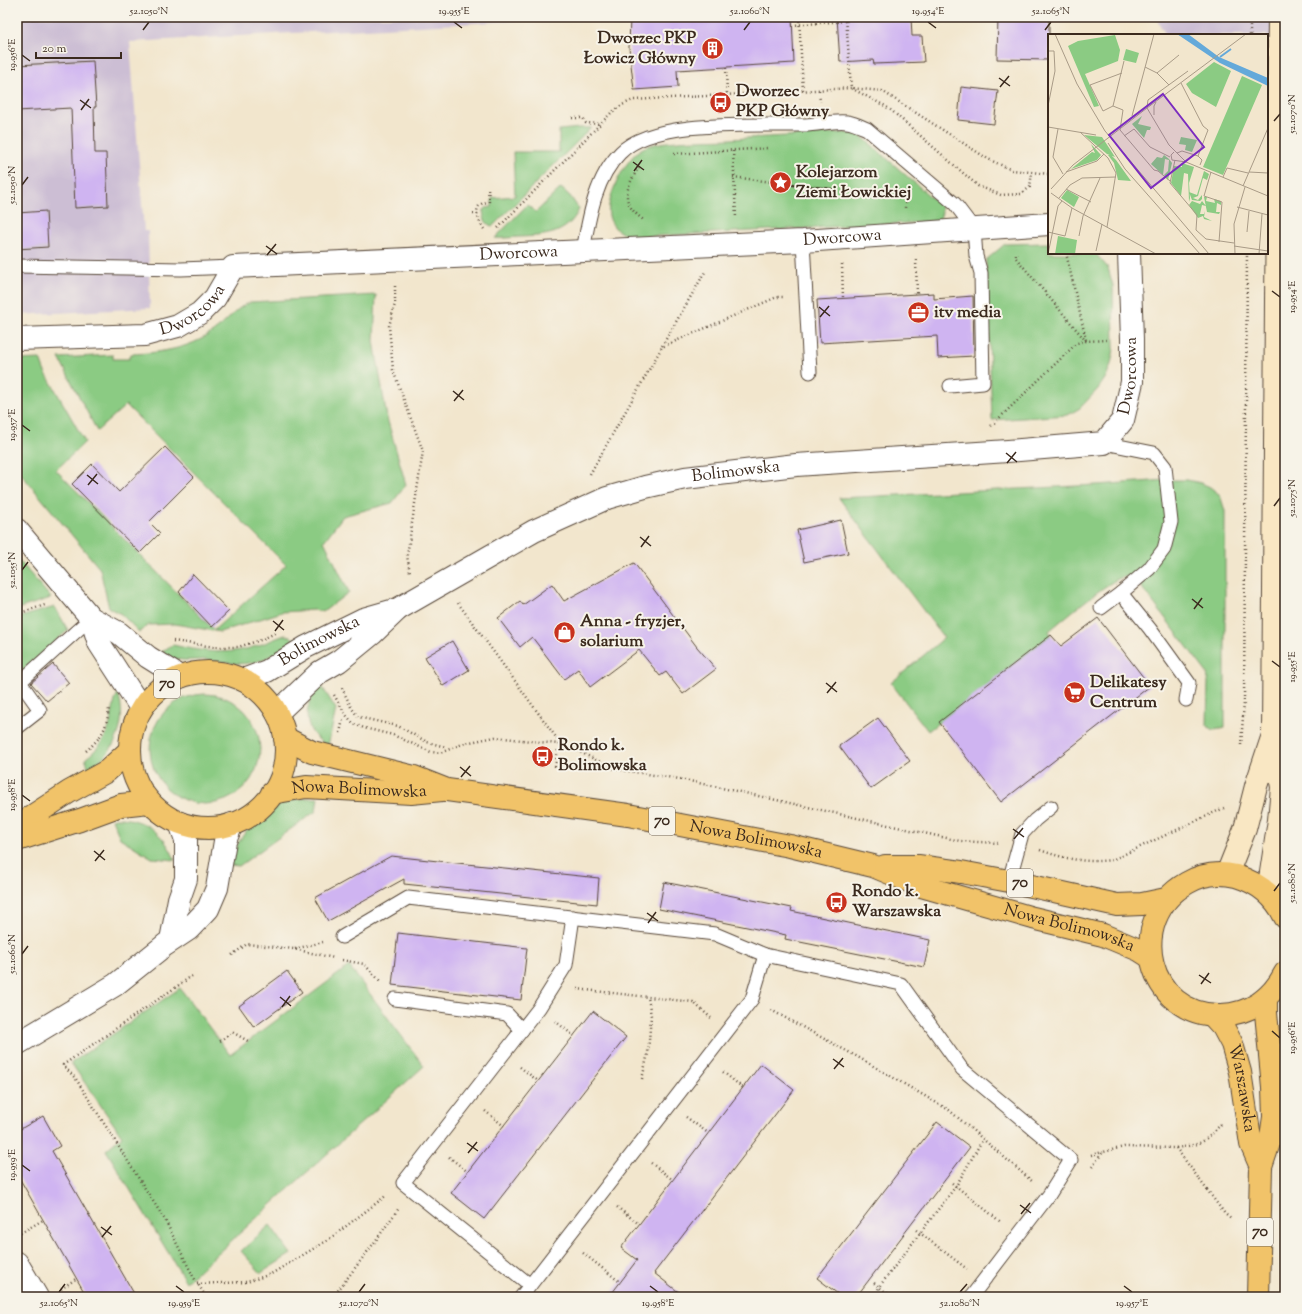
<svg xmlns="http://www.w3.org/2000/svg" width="1302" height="1314" viewBox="0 0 1302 1314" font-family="'Sorts Mill Goudy',serif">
  <rect width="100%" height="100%" fill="#f7f3e8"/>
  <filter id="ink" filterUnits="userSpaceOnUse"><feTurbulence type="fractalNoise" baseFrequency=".025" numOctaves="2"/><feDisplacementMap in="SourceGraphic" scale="8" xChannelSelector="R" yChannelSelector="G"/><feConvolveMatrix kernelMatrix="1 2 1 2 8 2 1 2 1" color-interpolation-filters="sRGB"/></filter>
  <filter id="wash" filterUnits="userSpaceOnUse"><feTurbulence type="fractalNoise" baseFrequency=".012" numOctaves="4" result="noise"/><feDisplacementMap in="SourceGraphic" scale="16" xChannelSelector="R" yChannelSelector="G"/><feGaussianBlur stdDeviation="0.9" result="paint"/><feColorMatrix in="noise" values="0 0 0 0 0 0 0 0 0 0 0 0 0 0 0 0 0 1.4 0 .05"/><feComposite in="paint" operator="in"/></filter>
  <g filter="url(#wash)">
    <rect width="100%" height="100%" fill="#f2e6cd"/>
    <!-- industrial -->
    <g fill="#ccbed4">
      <polygon points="17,17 584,17 130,42 144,231 148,231 150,308 17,315"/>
      <polygon points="1155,17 1285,17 1285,61 1267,61 1267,35 1166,35"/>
    </g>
    <!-- green -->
    <g fill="#8bcb83" stroke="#637a50">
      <path d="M580 128H591L495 224 492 226C485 224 484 218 483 211L486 208 492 207V198L515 196 513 152H559V130Z"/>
      <path d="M851 133 861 136 867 141 941 206 942 212 940 219 936 221 926 222 635 237C623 236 612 229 609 216 605 198 627 156 643 148 660 139 709 140 730 139 755 138 780 136 805 135 821 134 836 132 851 133Z"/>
      <path d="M561 188 570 196 579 209C568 235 544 236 520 237 512 237 503 239 495 238L527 205 536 212Z"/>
      <polygon points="1049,243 1049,253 1095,253 1108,268 1113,286 1114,349 1111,364 1106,377 1098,389 1080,408 1068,415 992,420 986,260 1005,244"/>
      <path d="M376 295 374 341 387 418 406 485 392 503 343 516 324 541 349 592 323 612 314 610 282 612 220 632 175 624 149 625 139 632 121 614 109 608 100 569 17 469V360L40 359 44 370 85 442 56 470 214 630 286 565 126 405 97 431 59 358 113 355V359H129L131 354C161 353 194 348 218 328 230 319 235 308 251 302Z"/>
      <path d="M1166 480H1187L1201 483 1210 487 1220 495 1225 511V728L1214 730 1207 726 1208 680 1207 673 1140 585C1135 582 1130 577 1124 577 1111 578 1061 621 1049 631L1051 635 928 731 891 683 944 638 839 498 1096 485Z"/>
      <polygon points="17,558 51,598 17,609"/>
      <polygon points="55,607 68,630 17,676 17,618"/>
      <path d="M285 635 290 636 296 641C283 648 270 658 255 662 239 666 225 662 209 660 194 659 175 664 162 652L170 646 173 645C199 651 224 655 250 648 262 645 273 639 285 635Z"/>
      <path d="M321 685 336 709 328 746C302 732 301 706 321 685Z"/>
      <path d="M118 693C128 722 116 754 89 768L85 759C97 750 107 738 110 723 113 712 113 703 118 693Z"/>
      <circle cx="205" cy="749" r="55"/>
      <path d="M309 798H318L316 811 239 866 230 865C238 837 246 829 269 812 275 807 282 802 290 800 296 799 303 799 309 798Z"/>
      <path d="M115 818C144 817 165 834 175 860L152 858 120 838 112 819Z"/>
      <polygon points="349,966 424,1066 186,1282 106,1150 122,1136 71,1063 180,988 230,1055"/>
      <polygon points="270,1225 291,1254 261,1273 241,1251"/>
    </g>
    <g id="blocks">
      <!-- building -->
      <g fill="#cfb4f1">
        <polygon points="630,17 792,17 794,63 677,70 678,87 634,90 629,48"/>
        <polygon points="837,17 911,17 912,36 922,36 924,62 874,64 873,60 840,62"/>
        <polygon points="998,17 1049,17 1049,60 997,59"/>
        <polygon points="93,61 96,107 94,107 95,153 106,153 108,206 75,208 71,108 17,111 17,65"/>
        <polygon points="961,87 998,91 994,124 958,120"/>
        <polygon points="46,211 48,247 17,249 17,213"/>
        <polygon points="934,293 934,299 973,296 974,356 938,358 937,336 820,343 817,300"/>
        <polygon points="165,447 194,477 149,522 160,533 140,553 72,484 92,464 119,492"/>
        <polygon points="841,520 848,553 804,562 797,530"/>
        <polygon points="634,563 697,647 716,669 683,694 666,672 660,676 639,650 590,687 578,669 564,679 532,637 520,647 498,618 520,601 523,605 552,584 564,601"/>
        <polygon points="193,574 229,611 212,627 179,592"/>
        <polygon points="1098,618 1150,686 1001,802 939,722 1051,635 1061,646"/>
        <polygon points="452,641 469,670 443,686 425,657"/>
        <polygon points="53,664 69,683 47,701 31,683"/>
        <polygon points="878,718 910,761 871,789 839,746"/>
        <polygon points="391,856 599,878 597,904 404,884 404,879 328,921 315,898"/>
        <polygon points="664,882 792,908 791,911 930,940 924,967 785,939 786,935 659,909"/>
        <polygon points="398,933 527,948 521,1000 392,985"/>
        <polygon points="287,971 302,992 254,1027 239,1006"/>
        <polygon points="593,1011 626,1037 484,1219 451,1193"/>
        <polygon points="761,1064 794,1090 654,1273 685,1297 609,1297 637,1260 621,1248"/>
        <polygon points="43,1116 60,1146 52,1151 136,1297 87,1297 17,1174 17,1131"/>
        <polygon points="937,1122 970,1147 856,1297 842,1297 817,1278"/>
      </g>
    </g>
  </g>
  <g filter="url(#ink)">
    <use href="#blocks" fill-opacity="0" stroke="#564638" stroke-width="1"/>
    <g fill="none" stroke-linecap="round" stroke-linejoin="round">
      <defs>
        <g id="lane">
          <polyline points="803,241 810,372"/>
          <path d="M583 251C589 218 595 178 620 153 653 118 758 126 805 125 818 125 835 120 847 122 854 123 860 126 867 129L955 204 974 229 976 256 981 273 983 383 950 386"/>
          <polyline points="17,266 181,269 233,267"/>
          <polyline points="1104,443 1154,453 1165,467 1171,522 1164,549 1149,569 1121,593"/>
          <polyline points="1101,608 1121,593 1150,629 1189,683 1186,700"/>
          <polyline points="17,728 40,710 20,682 91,618"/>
          <polyline points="1009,881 1022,834 1035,820 1051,807"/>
          <polyline points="342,937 408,898 715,934 765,955 901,984 962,1069 1071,1160 1049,1195 971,1297"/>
          <polyline points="395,999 507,1014 522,1030"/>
          <polyline points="530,1285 403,1183 539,1008 566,965 573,917"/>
          <polyline points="521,1297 752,999 765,955"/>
        </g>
        <g id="street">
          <path id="s1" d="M17 339 145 335 178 326 200 313 215 298 233 267 803 241 1049 224"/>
          <polyline points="17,530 91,618 99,643 141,708"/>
          <polyline points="91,618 119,633 148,657 180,677"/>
          <path id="s2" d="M243 680 267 671 306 647 363 619 398 609 534 531 607 498 645 487 685 478 796 465 1008 451 1104 443 1123 420 1132 382V339L1129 253"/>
          <polyline points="277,713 320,672 339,661 372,634 397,610"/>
          <polyline points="171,940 179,899 186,879 186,840 180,823"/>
          <polyline points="17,1044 115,985 165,945 189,929 208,909 217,888 225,841 232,824"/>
          <polyline points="17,1263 37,1297"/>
        </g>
        <g id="secondary">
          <polyline points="1227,874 1245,829 1256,786 1272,738"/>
          <polyline points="1268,892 1279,820 1282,787 1273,735 1276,301"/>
        </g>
        <g id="primary">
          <circle cx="208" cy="750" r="78"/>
          <path id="s3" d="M285 738 312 752 414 777 447 790 628 815 790 846 873 866 921 886 1033 918 1103 935 1139 950 1150 957"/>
          <path id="s4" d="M272 793 306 787 411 793 442 790"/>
          <polyline points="17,826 69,792 107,771 130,750"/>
          <polyline points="17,840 80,820 121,805 149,802"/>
          <polyline points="885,866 918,866 961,872 1009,881 1117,905 1142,904 1166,899"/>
          <path d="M1285 917C1275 896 1259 883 1236 876 1219 872 1202 874 1187 883 1124 919 1147 1017 1221 1015 1250 1014 1272 998 1285 973"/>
          <path id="s5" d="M1212 1015 1223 1027 1232 1044 1240 1072 1251 1144 1261 1167"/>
          <polyline points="1258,1297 1261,1167 1271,1137 1274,1117 1273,1087 1266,1013 1266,998"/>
        </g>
      </defs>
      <!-- lane casing -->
      <use href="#lane" stroke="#564638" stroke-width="15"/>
      <!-- street casing -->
      <use href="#street" stroke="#564638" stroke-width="24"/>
      <!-- secondary casing -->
      <use href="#secondary" stroke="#564638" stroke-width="24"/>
      <!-- primary casing -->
      <use href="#primary" stroke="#564638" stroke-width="24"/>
      <!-- path -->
      <g stroke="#564638" stroke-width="2.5" stroke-dasharray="1 3" stroke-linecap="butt">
        <polyline points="799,17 803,91"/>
        <polyline points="846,17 851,88 885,106 892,111 978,186 1001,195 1021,194 1030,187 1032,172"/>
        <polyline points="792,25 846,21"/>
        <polyline points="1250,35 1250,17"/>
        <polyline points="726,68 727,95"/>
        <polyline points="819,90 820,102"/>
        <polyline points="572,118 583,118 586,123 600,124"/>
        <polyline points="733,151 736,218"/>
        <polyline points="674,154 768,148"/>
        <path d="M639 167C624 191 620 203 645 221"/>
        <polyline points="733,177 780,183"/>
        <polyline points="905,191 906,198 905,208"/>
        <polyline points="473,214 478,214"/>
        <polyline points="498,228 611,113 622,105 633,100 851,88 882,91 988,159 1012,170 1049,174"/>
        <path d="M484 229C477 219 471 203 489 202L488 188"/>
        <polyline points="1066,253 1086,340"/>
        <polyline points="1016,254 1016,258 1086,341"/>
        <polyline points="916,260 917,295"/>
        <polyline points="842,264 843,299"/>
        <polyline points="395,286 395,304 389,326 393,370 423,451 407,556 410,572"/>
        <polyline points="662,346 705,272"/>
        <polyline points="991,426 1077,343 1086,341 1106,340"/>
        <polyline points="590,474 662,347 777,297 785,297"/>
        <polyline points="458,603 558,740"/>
        <polyline points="17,614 45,605"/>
        <polyline points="173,641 215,647 238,647 261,640 275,633"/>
        <polyline points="342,688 351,707 358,717 398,726 427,742 446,747"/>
        <polyline points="334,695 346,715 354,724 364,728 393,735 431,752 440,753 465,743 495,737 558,744 565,745 615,769 680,779 745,793 960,841 998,843"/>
        <polyline points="340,733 343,719"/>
        <polyline points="1241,745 1244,702 1247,253"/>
        <path d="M86 751C102 737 107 728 109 708"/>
        <polyline points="555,767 558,749"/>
        <path d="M1040 850C1065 859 1085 863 1112 860L1224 808"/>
        <polyline points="295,949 323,942"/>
        <polyline points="232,955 247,944 294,949 334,958"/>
        <polyline points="342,960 364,964 381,982"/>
        <polyline points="192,976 63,1065 76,1079 165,1220 193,1276 206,1297"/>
        <polyline points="577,989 693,1002 711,1018"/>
        <polyline points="771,1010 856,1056 949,1110 1033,1182"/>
        <polyline points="555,1021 574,1036"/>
        <polyline points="220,1041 232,1032 248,1041"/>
        <polyline points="520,1067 538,1081"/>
        <polyline points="723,1072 743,1088"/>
        <polyline points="642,1079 648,1053 651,1016 648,997"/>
        <polyline points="485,1111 504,1126"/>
        <polyline points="686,1117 708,1133"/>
        <path d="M1176 1148C1203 1144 1204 1143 1222 1123"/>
        <polyline points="1091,1155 1103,1152"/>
        <polyline points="449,1157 468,1172"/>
        <polyline points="651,1163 673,1180"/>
        <polyline points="1092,1167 1103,1152 1124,1147 1176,1148 1225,1214 1231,1219"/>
        <polyline points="17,1168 22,1165"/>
        <polyline points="952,1183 1002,1223"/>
        <polyline points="617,1207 639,1224"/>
        <polyline points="916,1230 967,1269"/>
        <polyline points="17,1235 43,1220"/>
        <polyline points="583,1253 620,1282"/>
        <polyline points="874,1283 892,1297"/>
        <polyline points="197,1284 247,1282 271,1274 328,1240 387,1195"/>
        <polyline points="61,1289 77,1278"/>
        <polyline points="333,1297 374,1243 399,1208"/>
        <polyline points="876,1297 879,1287 956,1186 983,1139"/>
      </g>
      <!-- lane -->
      <use href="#lane" stroke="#fff" stroke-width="13"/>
      <!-- street -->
      <use href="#street" stroke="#fff" stroke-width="22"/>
      <!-- secondary -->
      <use href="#secondary" stroke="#f9e7c3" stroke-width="22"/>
      <!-- primary -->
      <use href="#primary" stroke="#f1c369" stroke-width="22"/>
      <!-- rail -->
      <g stroke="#3b2a1e" stroke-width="3">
        <polyline points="17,19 48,17"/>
        <polyline points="780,183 836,190"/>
      </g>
      <defs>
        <polyline id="secondary-bridge" points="1276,301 1279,17"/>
      </defs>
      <!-- secondary-bridge casing -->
      <use href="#secondary-bridge" stroke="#564638" stroke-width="24" stroke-linecap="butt"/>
      <!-- secondary-bridge -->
      <use href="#secondary-bridge" stroke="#f9e7c3" stroke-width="22"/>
    </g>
  </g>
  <!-- ticks -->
  <path fill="none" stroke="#3b2a1e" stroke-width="1.5" d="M454 22 462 28M928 22 936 28M143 30 149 22M744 30 750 22M1045 30 1051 22M22 55 30 61M999 78 1010 86M1000 87 1009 76M80 100 91 108M81 110 89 99M1274 121 1280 114M633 162 644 170M634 171 642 160M22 185 28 177M266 246 277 254M267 255 276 244M1272 291 1280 297M819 307 830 316M820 317 829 306M453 391 464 400M454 401 463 390M22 425 30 431M1006 453 1017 462M1007 463 1016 452M87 475 98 484M88 485 97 474M1274 506 1280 498M640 537 651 546M641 547 649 536M22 570 28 562M1192 599 1203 608M1194 609 1202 598M273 621 284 630M275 631 283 620M1272 661 1280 667M826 683 837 692M827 693 836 682M460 767 471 776M461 777 470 766M22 795 30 801M1013 829 1024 837M1014 839 1023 828M94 851 105 860M95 861 104 850M1274 891 1280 883M647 913 658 921M648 923 656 912M22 954 28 946M1199 975 1211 983M1201 984 1209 973M280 997 291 1006M282 1007 290 996M1272 1031 1280 1038M833 1059 844 1067M834 1069 843 1058M467 1143 478 1151M468 1153 477 1142M22 1165 30 1171M1020 1205 1031 1213M1021 1214 1030 1203M101 1227 112 1235M102 1237 111 1226M176 1286 184 1292M650 1286 658 1292M1124 1286 1132 1292M59 1292 65 1284M359 1292 365 1284M960 1292 967 1284"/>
  <!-- icons -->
  <defs>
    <symbol id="building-disc" viewBox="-11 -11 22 22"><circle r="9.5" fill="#c8321e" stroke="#f7f3e8"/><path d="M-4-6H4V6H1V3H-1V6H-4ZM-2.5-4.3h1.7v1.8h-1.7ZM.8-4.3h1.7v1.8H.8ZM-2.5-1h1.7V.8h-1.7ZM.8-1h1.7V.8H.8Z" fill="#fff"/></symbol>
    <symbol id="bus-disc" viewBox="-11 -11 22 22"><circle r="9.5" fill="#c8321e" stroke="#f7f3e8"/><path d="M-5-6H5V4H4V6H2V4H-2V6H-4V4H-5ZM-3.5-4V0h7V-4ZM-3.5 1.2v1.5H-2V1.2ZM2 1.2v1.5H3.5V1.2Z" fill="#fff"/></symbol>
    <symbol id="sight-disc" viewBox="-11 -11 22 22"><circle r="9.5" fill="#c8321e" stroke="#f7f3e8"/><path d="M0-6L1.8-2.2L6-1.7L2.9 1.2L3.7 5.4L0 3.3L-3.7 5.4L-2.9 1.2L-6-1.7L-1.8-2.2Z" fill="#fff"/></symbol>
    <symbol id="office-disc" viewBox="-11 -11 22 22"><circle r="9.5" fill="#c8321e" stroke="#f7f3e8"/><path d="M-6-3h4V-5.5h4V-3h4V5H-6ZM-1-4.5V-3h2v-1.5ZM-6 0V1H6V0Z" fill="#fff"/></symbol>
    <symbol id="shop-disc" viewBox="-11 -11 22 22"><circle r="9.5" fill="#c8321e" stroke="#f7f3e8"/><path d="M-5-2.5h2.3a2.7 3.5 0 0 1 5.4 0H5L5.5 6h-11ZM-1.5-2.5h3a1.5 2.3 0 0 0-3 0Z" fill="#fff"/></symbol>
    <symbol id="supermarket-disc" viewBox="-11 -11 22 22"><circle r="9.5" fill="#c8321e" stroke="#f7f3e8"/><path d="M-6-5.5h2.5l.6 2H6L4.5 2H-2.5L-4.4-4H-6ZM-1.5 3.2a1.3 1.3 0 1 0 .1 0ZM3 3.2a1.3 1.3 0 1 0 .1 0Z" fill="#fff"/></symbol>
  </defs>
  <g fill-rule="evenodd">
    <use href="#building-disc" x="700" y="36" width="25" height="25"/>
    <use href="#bus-disc" x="708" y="90" width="25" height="25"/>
    <use href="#sight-disc" x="768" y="170" width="25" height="25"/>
    <use href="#office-disc" x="906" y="300" width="25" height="25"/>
    <use href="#shop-disc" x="552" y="620" width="25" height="25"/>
    <use href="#supermarket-disc" x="1062" y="680" width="25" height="25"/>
    <use href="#bus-disc" x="530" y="744" width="25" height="25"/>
    <use href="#bus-disc" x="824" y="890" width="25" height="25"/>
  </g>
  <g text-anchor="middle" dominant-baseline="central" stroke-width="4" stroke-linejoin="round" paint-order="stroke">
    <!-- shield labels -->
    <g fill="#f7f3e8" stroke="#73665b" stroke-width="1">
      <rect x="154" y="670" width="26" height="28" rx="3"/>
      <rect x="649" y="807" width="26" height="28" rx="3"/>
      <rect x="1007" y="869" width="26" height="28" rx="3"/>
      <rect x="1247" y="1218" width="26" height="28" rx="3"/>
    </g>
    <g font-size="16" font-weight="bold" fill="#3b2a1e">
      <text x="167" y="684">70</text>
      <text x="662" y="821">70</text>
      <text x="1020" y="883">70</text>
      <text x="1260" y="1232">70</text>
    </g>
    <!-- poi labels -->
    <g font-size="17" font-weight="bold" fill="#3b2a1e" stroke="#f7f3e8" text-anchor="start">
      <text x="696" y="39" text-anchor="end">Dworzec PKP<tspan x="696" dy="20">Łowicz Główny</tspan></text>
      <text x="736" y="92">Dworzec<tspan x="736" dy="20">PKP Główny</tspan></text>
      <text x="796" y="173">Kolejarzom<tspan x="796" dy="20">Ziemi Łowickiej</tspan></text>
      <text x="934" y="313">itv media</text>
      <text x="580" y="622">Anna - fryzjer,<tspan x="580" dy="20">solarium</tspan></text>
      <text x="1090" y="683">Delikatesy<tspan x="1090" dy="20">Centrum</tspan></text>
      <text x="558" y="746">Rondo k.<tspan x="558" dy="20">Bolimowska</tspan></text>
      <text x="852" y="892">Rondo k.<tspan x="852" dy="20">Warszawska</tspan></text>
    </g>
    <!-- street labels -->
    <g font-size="17" fill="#3b2a1e" stroke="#f7f3e8">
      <text stroke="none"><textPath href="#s1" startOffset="855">Dworcowa</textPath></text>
      <text stroke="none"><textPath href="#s1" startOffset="531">Dworcowa</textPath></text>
      <text stroke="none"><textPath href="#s1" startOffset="183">Dworcowa</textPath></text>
      <text stroke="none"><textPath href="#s2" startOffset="984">Dworcowa</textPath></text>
      <text stroke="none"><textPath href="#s2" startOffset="540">Bolimowska</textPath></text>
      <text stroke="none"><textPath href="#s2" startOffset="86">Bolimowska</textPath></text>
      <text stroke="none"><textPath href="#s4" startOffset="88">Nowa Bolimowska</textPath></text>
      <text stroke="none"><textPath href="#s3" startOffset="484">Nowa Bolimowska</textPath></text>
      <text stroke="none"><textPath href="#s3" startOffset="810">Nowa Bolimowska</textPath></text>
      <text stroke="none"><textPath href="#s5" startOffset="81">Warszawska</textPath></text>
    </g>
  </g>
  <!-- overview -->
  <g transform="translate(1048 34)">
    <rect width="220" height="220" fill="#f2e6cd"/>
    <path d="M67 1 72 16 70 27 37 40 51 72 46 73 20 12 30 7ZM78 15 91 19 88 29 75 26ZM166 28 183 37 168 73 144 59 138 50ZM194 42 214 51 175 141 155 133ZM94 82 90 90 103 93 102 96H99L96 104 84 90ZM36 101 54 103 67 123 59 120ZM133 103 149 106 144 118 137 116 138 111 131 110ZM43 110 53 121 49 126 23 135 44 118 47 119ZM60 121H63L68 126 83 147 70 146 66 129ZM116 121 121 125 124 129 120 146 116 141 120 137 121 126 117 125 115 141 103 130 109 123 114 124ZM134 129 146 133 141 149 142 164 141 168 140 140 136 139 133 162 123 149 126 132 134 133ZM156 137 161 140 159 146 155 144 150 162 145 164 150 166 154 161V165L152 167 144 166 141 158 149 161ZM19 156 31 163 26 173 13 164ZM156 163H159L158 167 167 169 166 165 173 167V171L169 169 168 178H172L171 180 159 178ZM144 167 152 170 154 167 158 172 154 171 152 180H156L157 177 156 183 164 187 156 185 155 182 150 184 141 171ZM10 202 29 206 27 220H7Z" fill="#8bcb83"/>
    <path d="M129 0H140L171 23 220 44V52L172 29Z" fill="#64a9da"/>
    <path fill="none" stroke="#64a9da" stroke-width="2" d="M172 23 183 15"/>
    <path fill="none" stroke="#a99b87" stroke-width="1" d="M7 0 29 50 57 97 161 220M0 17H6L7 37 0 72M76 27 65 72 75 76 72 96 106 136 110 137 122 147M97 33 109 39 131 21M109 39 121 51M133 49 155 92 160 96 150 122M65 72 55 77 42 51 74 39M99 73 100 66 140 37M106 81V72L108 68M84 82 106 0M0 93 48 101M10 95 5 123 15 140M32 98 60 124 68 139 59 193M76 102 86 95 102 113 122 123M60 109 77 135 152 220M126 118 123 121 124 126 138 128 220 162M129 119 134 117 150 122 154 126 152 131M127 126 122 149 149 181 148 196 158 205 186 209M138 128 121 111 99 74 198 0M18 138 49 127 56 120M163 138 156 162 174 168 171 208M201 138 220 139M175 143 179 134 200 139M195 152 220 94M3 155 25 131 99 74M18 155 43 168M3 159 24 174 108 220M11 164 22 151 34 144 68 143M189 173 220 181M0 198 17 202 24 174M199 198 201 177M31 202 35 182 52 144M186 212 220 217M48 217 54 190M0 220 10 172 14 167M187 220 186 190 197 153M211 220 214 180"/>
    <path fill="#7b2cbf" fill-opacity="0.15" stroke="#7b2cbf" stroke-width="2" d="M115 60 156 113 103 154 61 101Z"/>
    <rect width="220" height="220" fill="none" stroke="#3b2a1e" stroke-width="2"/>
  </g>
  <!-- margin -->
  <rect width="1302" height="1314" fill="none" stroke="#f7f3e8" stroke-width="44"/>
  <!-- scale -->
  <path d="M36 52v6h85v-6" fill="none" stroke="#3b2a1e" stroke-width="2"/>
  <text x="42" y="52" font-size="12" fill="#3b2a1e" stroke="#f7f3e8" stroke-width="3" paint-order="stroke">20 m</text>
  <rect x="22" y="22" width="1258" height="1270" fill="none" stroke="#3b2a1e" stroke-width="1.5"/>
  <g font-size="10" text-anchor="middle" fill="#3b2a1e">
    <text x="149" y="14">52.1050°N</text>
    <text x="454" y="14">19.955°E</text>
    <text x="750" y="14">52.1060°N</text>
    <text x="928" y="14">19.954°E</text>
    <text x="1051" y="14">52.1065°N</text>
    <text transform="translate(11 55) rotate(-90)" y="4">19.956°E</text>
    <text transform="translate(1291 114) rotate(-90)" y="4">52.1070°N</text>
    <text transform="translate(11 185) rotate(-90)" y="4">52.1050°N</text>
    <text transform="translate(1291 297) rotate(-90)" y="4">19.954°E</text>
    <text transform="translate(11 425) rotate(-90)" y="4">19.957°E</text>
    <text transform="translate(1291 498) rotate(-90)" y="4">52.1075°N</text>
    <text transform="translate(11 570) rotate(-90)" y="4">52.1055°N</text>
    <text transform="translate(1291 667) rotate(-90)" y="4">19.955°E</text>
    <text transform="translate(11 795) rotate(-90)" y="4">19.958°E</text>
    <text transform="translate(1291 883) rotate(-90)" y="4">52.1080°N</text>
    <text transform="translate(11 954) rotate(-90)" y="4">52.1060°N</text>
    <text transform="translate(1291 1038) rotate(-90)" y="4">19.956°E</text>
    <text transform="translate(11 1165) rotate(-90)" y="4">19.959°E</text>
    <text x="59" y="1306">52.1065°N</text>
    <text x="184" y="1306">19.959°E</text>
    <text x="359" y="1306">52.1070°N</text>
    <text x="658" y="1306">19.958°E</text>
    <text x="960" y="1306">52.1080°N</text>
    <text x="1132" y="1306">19.957°E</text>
  </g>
</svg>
